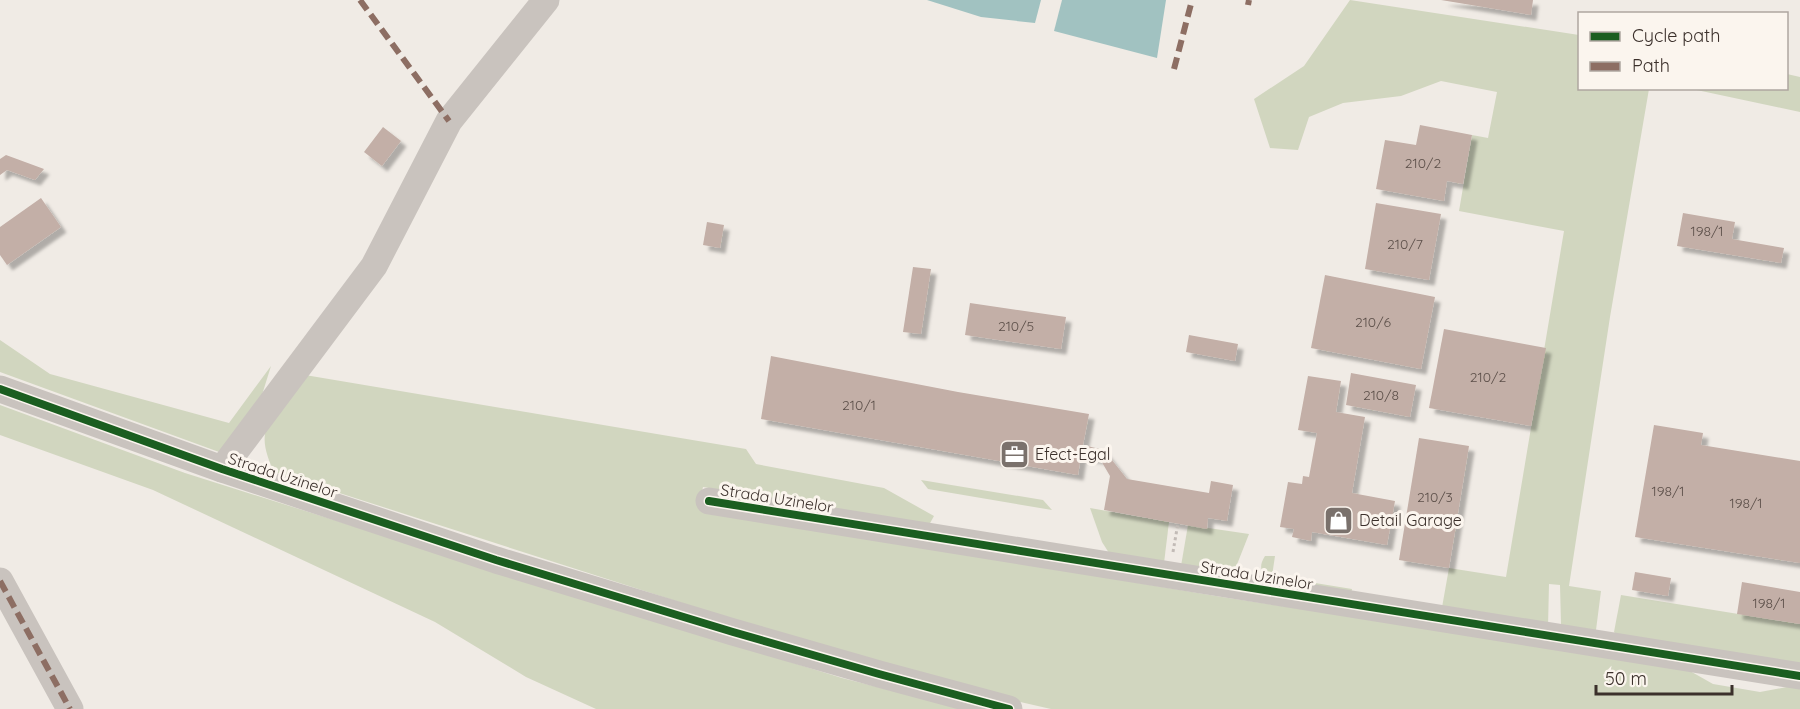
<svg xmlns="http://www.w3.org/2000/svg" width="1800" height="709" viewBox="0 0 1800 709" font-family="Quicksand,sans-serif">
  <defs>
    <filter id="shadow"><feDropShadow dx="5.5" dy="5.5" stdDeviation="1.5" flood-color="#0004"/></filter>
  </defs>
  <rect width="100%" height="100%" fill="#f0ebe5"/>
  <!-- green -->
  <g fill="#d1d6bf">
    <polygon points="1350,0 1579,35 1580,88 1649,89 1610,317 1569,586 1601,591 1596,630 1567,631 1561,624 1560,585 1549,584 1548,627 1441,613 1449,568 1506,577 1564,231 1459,211 1472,135 1488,138 1497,92 1441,81 1401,96 1343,103 1309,117 1298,150 1270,148 1254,99 1304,66"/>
    <polygon points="1787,74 1800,77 1800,112 1692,89 1786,88"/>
    <polygon points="0,340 50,374 229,423 271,366 261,398 219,452 0,372"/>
    <path d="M305 375 746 449 756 464 884 488 934 516 929 525 703 487 698 509 1222 597 1527 643 1690 671 1713 684 1760 692 1792 686 1800 688V709H1051L973 691 794 639 274 472C269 461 263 447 265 434 268 413 291 391 305 375Z"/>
    <polygon points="0,405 185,473 445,555 842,678 964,709 596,709 526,677 435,622 153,490 0,435"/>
    <polygon points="921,480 1043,500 1052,510 928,489"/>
    <polygon points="1090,508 1169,522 1164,563 1109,553 1102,542"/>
    <polygon points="1188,525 1249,534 1236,567 1226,574 1181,566"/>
    <path d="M1265 556H1275L1272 576 1352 589 1351 595 1264 577C1260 568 1260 564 1265 556Z"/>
    <polygon points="1621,595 1800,624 1800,668 1619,638 1614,632"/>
  </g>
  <!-- water -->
  <g fill="#a1c2c1">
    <polygon points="927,0 1041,0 1035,23 981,17"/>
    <polygon points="1062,0 1166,0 1157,58 1054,31"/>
  </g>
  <!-- building -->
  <g fill="#c3afa7" filter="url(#shadow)">
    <polygon points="1441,0 1533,0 1531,15"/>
    <polygon points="1420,125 1472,135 1463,184 1447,181 1444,201 1376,189 1385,140 1416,145"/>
    <polygon points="383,127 401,141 382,166 364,152"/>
    <polygon points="6,155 44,169 35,180 7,170 0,175 0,159"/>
    <polygon points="41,198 61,227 7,265 0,255 0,227"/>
    <polygon points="1376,203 1441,214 1429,280 1365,269"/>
    <polygon points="1683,213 1735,222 1732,239 1784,248 1781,263 1677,246"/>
    <polygon points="707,222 724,225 720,248 703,245"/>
    <polygon points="913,267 931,269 921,334 903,332"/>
    <polygon points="1325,275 1435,297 1421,369 1311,348"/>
    <polygon points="970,303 1066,317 1061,349 965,335"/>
    <polygon points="1444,329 1546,348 1531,426 1429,408"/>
    <polygon points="1189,335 1238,344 1235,361 1186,352"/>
    <polygon points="771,356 958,392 1089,414 1083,445 1104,450 1127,479 1209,493 1211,481 1233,485 1227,521 1208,518 1207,529 1104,510 1110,476 1100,459 1081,456 1078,475 761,419"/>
    <polygon points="1351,373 1416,385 1410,417 1346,405"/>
    <polygon points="1308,376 1341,381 1336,412 1365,417 1352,493 1395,501 1387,545 1312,532 1311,541 1292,537 1294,529 1280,527 1288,482 1302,484 1303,476 1309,477 1317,433 1298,430"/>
    <polygon points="1654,425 1703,433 1701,445 1800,461 1800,563 1635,537"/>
    <polygon points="1419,438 1469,446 1449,568 1399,560"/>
    <polygon points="1635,572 1671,578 1668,596 1632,590"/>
    <polygon points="1742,582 1800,592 1800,624 1737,614"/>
  </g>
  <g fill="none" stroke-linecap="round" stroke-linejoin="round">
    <!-- path -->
    <polyline stroke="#c2bbb6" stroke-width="3" stroke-dasharray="3 3" stroke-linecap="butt" points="1173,552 1178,523"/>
    <!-- minor -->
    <g stroke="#c9c3be" stroke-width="27">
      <polyline points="0,389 222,469 496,560 733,632 879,674 1009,709"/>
      <polyline points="222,469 374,266 449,121 546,0"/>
      <polyline points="709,501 1800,676"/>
      <polyline points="0,581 70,709"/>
    </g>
    <!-- quiet -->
    <g stroke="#8d6e63" stroke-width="6" stroke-dasharray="12 6" stroke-linecap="butt">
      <polyline points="360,0 449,121"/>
      <polyline points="1248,5 1249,0"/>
      <polyline points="1174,69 1192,0"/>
      <polyline points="0,581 70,709"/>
    </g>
    <defs>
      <g id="cycleway">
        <polyline points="0,389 222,469 496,560 733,632 879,674 1009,709"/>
        <polyline points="709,501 1800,676"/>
      </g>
    </defs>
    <!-- cycleway casing -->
    <use href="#cycleway" stroke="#fbf5ee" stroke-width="11"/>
    <!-- cycleway -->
    <use href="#cycleway" stroke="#1b5e20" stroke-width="8"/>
  </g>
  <!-- icons -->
  <defs>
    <symbol id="office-square" viewBox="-11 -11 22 22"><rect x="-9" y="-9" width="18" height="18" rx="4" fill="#7a716c" stroke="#fbf5ee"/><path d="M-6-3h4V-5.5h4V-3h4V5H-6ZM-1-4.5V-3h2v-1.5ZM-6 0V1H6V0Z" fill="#fff"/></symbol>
    <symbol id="shop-square" viewBox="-11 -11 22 22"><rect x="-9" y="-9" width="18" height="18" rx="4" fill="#7a716c" stroke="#fbf5ee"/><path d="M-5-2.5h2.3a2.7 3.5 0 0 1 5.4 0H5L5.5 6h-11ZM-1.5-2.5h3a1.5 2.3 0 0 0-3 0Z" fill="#fff"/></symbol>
  </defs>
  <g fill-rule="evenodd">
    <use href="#office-square" x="998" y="438" width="33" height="33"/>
    <use href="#shop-square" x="1322" y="504" width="33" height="33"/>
  </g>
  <g text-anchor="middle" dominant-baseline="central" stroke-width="6" stroke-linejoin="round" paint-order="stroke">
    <!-- number labels -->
    <g font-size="14" fill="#5d504a">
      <text x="1423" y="163">210/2</text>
      <text x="1707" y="231">198/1</text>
      <text x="1405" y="244">210/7</text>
      <text x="1373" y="322">210/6</text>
      <text x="1016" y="326">210/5</text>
      <text x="1488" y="377">210/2</text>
      <text x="1381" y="395">210/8</text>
      <text x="859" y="405">210/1</text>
      <text x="1668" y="491">198/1</text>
      <text x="1435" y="497">210/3</text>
      <text x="1746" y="503">198/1</text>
      <text x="1769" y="603">198/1</text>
    </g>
    <!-- poi labels -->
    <g font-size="16" fill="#3b302b" stroke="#fbf5ee" text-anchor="start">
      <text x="1035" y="454">Efect-Egal</text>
      <text x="1359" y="520">Detail Garage</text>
    </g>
    <!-- street labels -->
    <g font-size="16" fill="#3b302b" stroke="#fbf5ee">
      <text transform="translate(283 475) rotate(18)">Strada Uzinelor</text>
      <text transform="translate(777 498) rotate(9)">Strada Uzinelor</text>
      <text transform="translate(1257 575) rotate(9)">Strada Uzinelor</text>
    </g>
  </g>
  <!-- legend -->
  <rect x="1578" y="12" width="210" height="78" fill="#fbf5ee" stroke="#aea6a0" stroke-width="1.5"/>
  <rect x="1590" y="32" width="30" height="9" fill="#1b5e20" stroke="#aea6a0" stroke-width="1.5"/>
  <text x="1632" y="42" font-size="18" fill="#3b302b">Cycle path</text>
  <rect x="1590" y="62" width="30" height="9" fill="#8d6e63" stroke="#aea6a0" stroke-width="1.5"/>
  <text x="1632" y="72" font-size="18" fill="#3b302b">Path</text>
  <!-- scale -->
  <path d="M1596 685v9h136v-9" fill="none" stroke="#3b302b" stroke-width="3"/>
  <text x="1605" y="685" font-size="18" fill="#3b302b" stroke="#fbf5ee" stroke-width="4.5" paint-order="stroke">50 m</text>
</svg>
